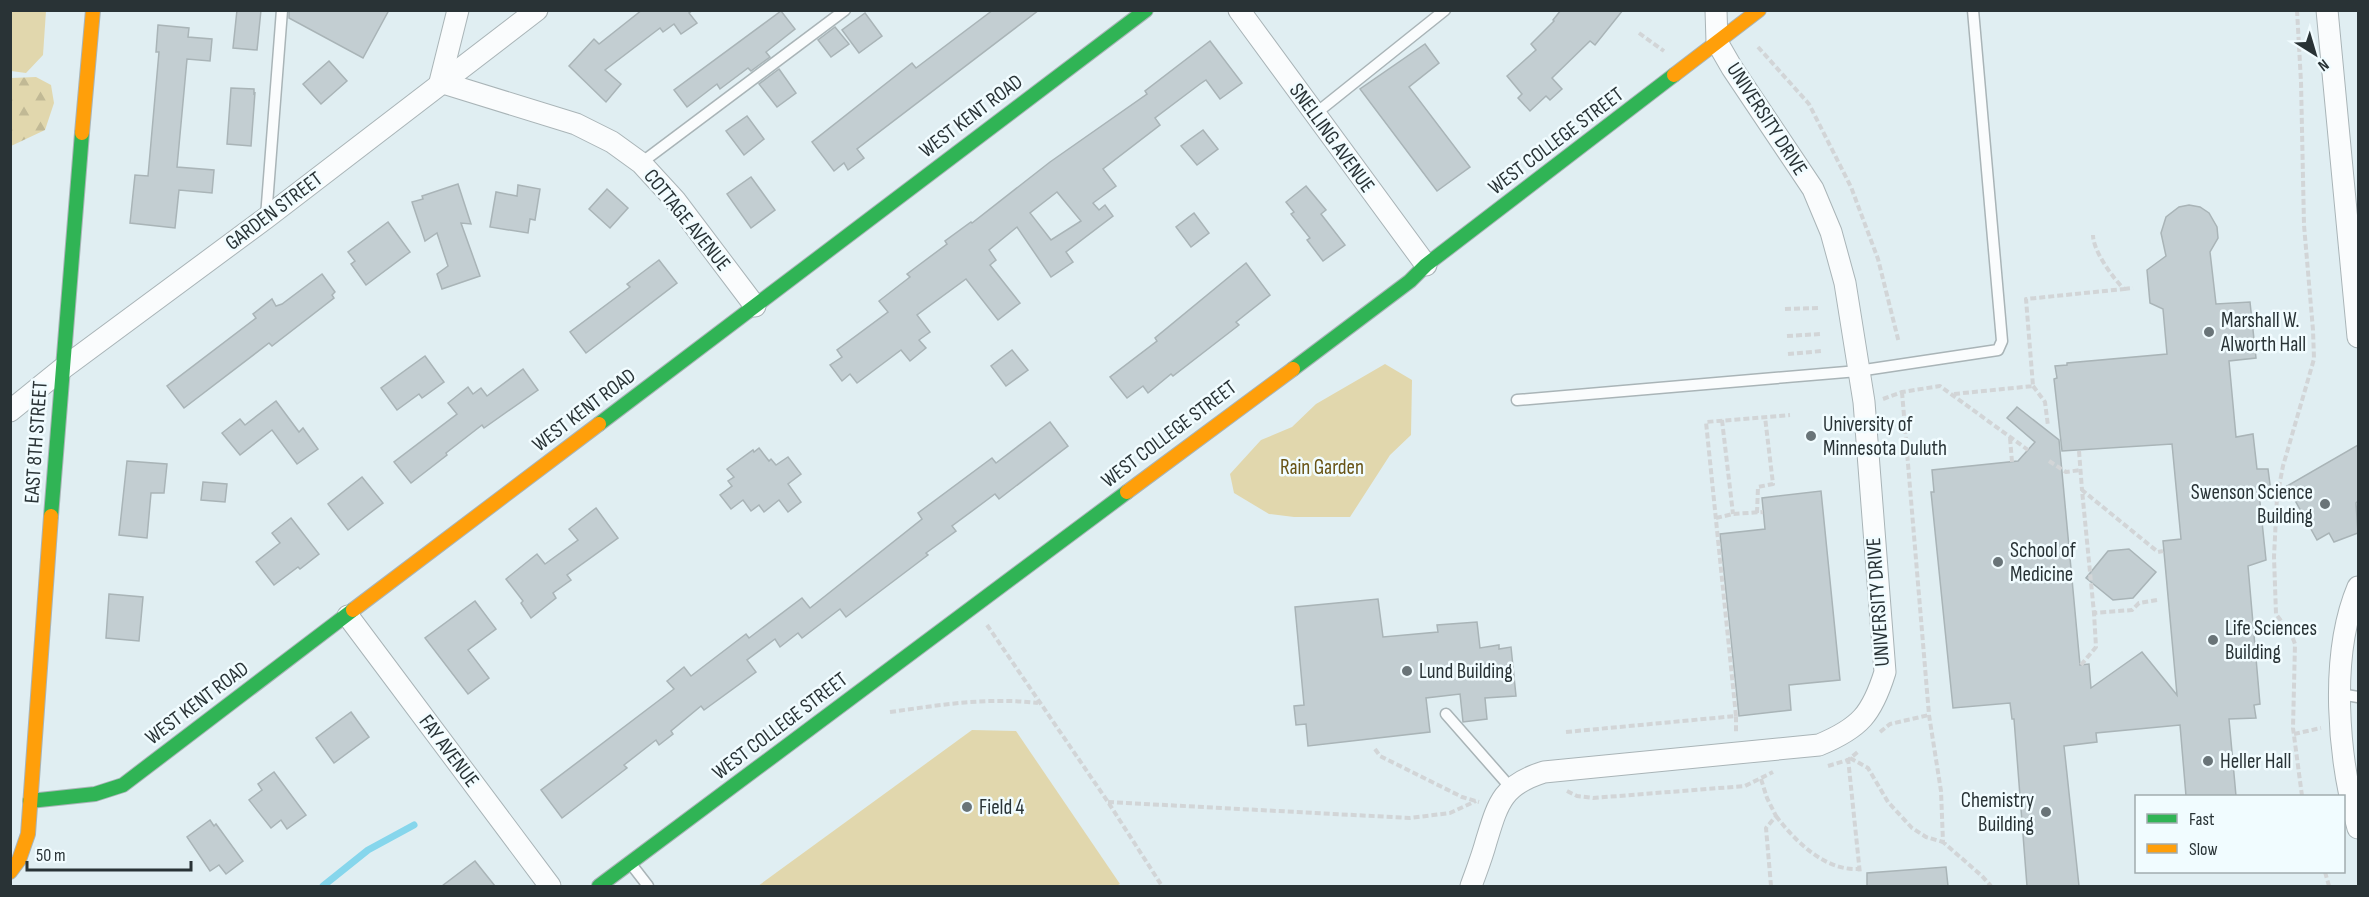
<svg xmlns="http://www.w3.org/2000/svg" width="2369" height="897" viewBox="0 0 2369 897" font-family="'Sofia Sans Condensed',sans-serif">
  <defs>
    <pattern id="forest-firs" width="22" height="20" patternUnits="userSpaceOnUse" patternTransform="scale(1.5)"><rect width="22" height="20" fill="#e1d7ad"/><path d="M5 1l3.5 6h-7zM16 11l3.5 6h-7z" fill="#c1b995"/></pattern>
  </defs>
  <rect width="100%" height="100%" fill="#e0eef2"/>
  <!-- forest -->
  <polygon fill="url(#forest-firs)" points="36,77 51,85 54,103 45,130 11,146 11,78"/>
  <!-- garden -->
  <g fill="#e1d7ad">
    <polygon points="11,10 46,11 43,55 26,73 11,71"/>
    <polygon points="1385,364 1412,380 1411,435 1390,455 1350,517 1294,517 1269,514 1234,493 1230,474 1261,440 1292,427 1316,404"/>
    <polygon points="972,730 1016,731 1120,884 1116,886 758,886"/>
  </g>
  <g fill="none" stroke-linecap="round" stroke-linejoin="round">
    <!-- stream -->
    <polyline stroke="#86d6ec" stroke-width="7" points="323,886 368,850 414,825"/>
  </g>
  <!-- building -->
  <g fill="#c3ced2" stroke="#a9b4b7" stroke-width="1.5" fill-rule="evenodd">
    <polygon points="237,10 261,10 257,50 233,48"/>
    <polygon points="289,10 389,10 363,58 289,18"/>
    <polygon points="642,10 693,10 689,13 697,23 681,34 674,24 663,32 660,28 605,70 621,84 606,102 569,66 594,39 599,44"/>
    <polygon points="993,10 1039,10 857,149 864,158 848,170 844,163 834,171 812,142 912,63 916,68"/>
    <polygon points="1561,10 1623,10 1595,45 1590,41 1552,78 1562,89 1550,100 1546,96 1530,111 1518,98 1522,94 1507,76 1536,50 1531,44 1554,21 1553,20"/>
    <polygon points="781,11 795,29 766,52 770,57 751,71 748,68 720,89 717,84 687,107 674,90"/>
    <polygon points="865,13 882,36 859,53 842,30"/>
    <polygon points="158,25 189,28 188,37 212,39 210,61 187,59 177,167 214,170 212,193 179,190 175,228 130,223 135,175 148,176 159,52 156,52"/>
    <polygon points="835,27 849,44 831,57 818,40"/>
    <path d="M1210 41 1242 83 1220 99 1206 80 1200 84 1155 118 1160 125 1103 169 1116 186 1093 203 1099 210 1105 205 1113 216 1066 252 1073 262 1051 277 1017 227 989 250 996 260 990 265 1020 303 998 320 966 279 917 315 930 332 919 340 926 348 910 361 901 350 857 383 850 374 842 381 830 365 842 357 837 350 888 312 879 301 910 277 907 274 947 244 945 241 971 222 972 223 1050 162 1147 94 1145 91ZM1057 192 1081 221 1051 240 1030 213Z"/>
    <polygon points="1425,44 1439,63 1409,87 1470,167 1437,191 1360,89"/>
    <polygon points="329,61 347,81 321,104 303,84"/>
    <polygon points="779,69 796,93 777,107 759,84"/>
    <polygon points="231,88 254,89 254,95 255,92 251,146 227,144"/>
    <polygon points="747,116 764,139 744,155 726,131"/>
    <polygon points="1203,130 1218,149 1197,165 1181,146"/>
    <polygon points="751,177 775,210 751,228 727,194"/>
    <polygon points="458,184 471,224 461,223 480,276 442,289 437,274 448,266 437,233 425,241 412,202 423,199 422,196"/>
    <polygon points="518,185 540,189 535,220 530,219 528,233 490,227 496,192 517,196"/>
    <polygon points="1306,186 1326,210 1321,214 1345,245 1323,261 1307,240 1310,238 1291,214 1294,212 1286,202"/>
    <polygon points="607,189 628,208 610,228 589,209"/>
    <polygon points="2189,205 2200,207 2209,213 2217,227 2218,238 2210,252 2216,304 2250,302 2256,358 2229,361 2236,437 2253,434 2257,469 2268,469 2271,492 2259,493 2266,560 2248,566 2260,704 2254,705 2256,718 2229,719 2236,796 2186,796 2180,725 2096,733 2097,742 2064,746 2079,886 2027,886 2014,719 2012,719 2010,703 1953,708 1931,492 1934,492 1932,470 2018,461 2035,442 2007,418 2017,407 2059,440 2080,665 2089,664 2091,688 2142,652 2177,695 2163,541 2181,539 2172,444 2062,451 2054,379 2057,378 2055,366 2067,365 2067,363 2167,354 2163,309 2150,303 2147,270 2166,256 2161,233 2166,217 2179,207"/>
    <polygon points="1194,213 1209,233 1191,247 1176,227"/>
    <polygon points="388,222 410,252 366,285 351,264 355,261 348,252"/>
    <polygon points="659,260 677,283 586,353 570,332 630,287 627,284"/>
    <polygon points="1246,263 1270,295 1236,322 1239,325 1173,376 1171,374 1148,393 1143,386 1127,398 1110,377 1157,341 1155,338"/>
    <polygon points="322,274 335,292 332,295 334,298 272,346 269,343 184,408 167,386 256,318 253,314 272,299 276,306 282,304"/>
    <polygon points="1012,350 1028,370 1006,386 991,366"/>
    <polygon points="425,356 444,382 422,398 419,394 397,410 381,388"/>
    <polygon points="523,369 538,390 484,428 482,425 446,453 447,455 411,483 394,462 457,414 448,403 468,387 473,394 481,388 487,396"/>
    <polygon points="276,401 299,432 303,428 318,449 297,464 272,430 240,455 222,433 240,419 245,425"/>
    <polygon points="1050,422 1068,446 999,499 995,494 952,526 956,531 926,553 928,555 846,617 840,609 802,638 798,633 780,647 775,639 747,660 756,672 704,710 701,706 671,731 673,734 659,745 656,740 624,765 627,768 562,818 541,790 674,689 667,681 684,667 691,676 746,634 749,638 802,598 810,608 922,519 918,513 992,458 996,463"/>
    <polygon points="2358,445 2358,501 2356,503 2358,533 2334,542 2329,533 2317,540 2287,486"/>
    <polygon points="759,448 769,461 771,459 776,465 788,457 801,474 788,484 801,502 788,512 779,500 764,512 759,505 751,511 743,500 731,509 720,495 732,486 728,481 734,477 727,469 753,450 754,452"/>
    <polygon points="127,461 167,464 164,493 151,493 147,538 119,535"/>
    <polygon points="362,477 383,503 348,530 328,504"/>
    <polygon points="203,482 227,484 225,502 201,500"/>
    <polygon points="1821,491 1840,680 1789,685 1791,710 1739,716 1720,534 1765,529 1762,498"/>
    <polygon points="596,508 618,538 567,575 571,580 553,593 556,598 531,618 521,603 523,601 506,579 537,554 545,564 578,540 569,529"/>
    <polygon points="291,518 319,554 300,569 298,567 274,585 256,562 280,543 272,533"/>
    <polygon points="2129,549 2156,572 2133,598 2113,600 2086,578 2108,551"/>
    <polygon points="109,594 143,597 139,641 106,638"/>
    <polygon points="1378,599 1383,637 1438,632 1437,625 1477,622 1480,648 1499,645 1499,649 1511,647 1516,696 1485,698 1487,719 1463,722 1460,694 1426,698 1430,732 1308,746 1306,724 1296,725 1294,706 1304,705 1295,607"/>
    <polygon points="475,601 496,629 468,650 489,678 468,694 425,638"/>
    <polygon points="351,712 369,737 334,763 316,738"/>
    <polygon points="274,772 306,815 287,829 281,820 271,828 249,800 262,790 258,784"/>
    <polygon points="210,820 214,826 216,824 243,861 226,874 219,865 210,871 187,837"/>
    <polygon points="475,861 495,886 442,886"/>
    <polygon points="1946,867 1948,886 1867,886 1867,873"/>
  </g>
  <g fill="none" stroke-linecap="round" stroke-linejoin="round">
    <defs>
      <g id="lane">
        <polyline points="1315,114 1445,10"/>
        <polyline points="641,163 845,10"/>
        <polyline points="266,217 282,10"/>
        <polyline points="1517,400 1858,371 1998,350 2002,341 1973,10"/>
        <polyline points="2340,694 2358,697"/>
        <polyline points="1446,714 1511,788"/>
        <polyline points="631,864 648,886"/>
      </g>
      <g id="street">
        <polyline points="458,10 440,82 576,124 612,142 641,163 675,200 755,306"/>
        <polyline points="1239,10 1426,265"/>
        <polyline points="2327,10 2358,337"/>
        <polyline points="10,411 62,369 266,218 537,10"/>
        <path d="M2358 587C2329 656 2338 758 2358 828"/>
        <polyline points="348,616 550,886"/>
        <path d="M1471 886C1476 872 1482 857 1486 842 1498 803 1502 785 1544 772L1819 745C1860 728 1872 714 1885 672L1864 402 1845 283 1831 232 1813 189 1732 68 1717 42 1716 10"/>
      </g>
      <g id="fast">
        <polyline points="1293,369 1410,281 1426,265 1674,75"/>
        <polyline points="599,424 1146,10"/>
        <polyline points="51,516 82,133"/>
        <polyline points="30,801 95,794 123,785 353,610"/>
        <polyline points="599,886 1127,492"/>
      </g>
      <g id="slow">
        <polyline points="1674,75 1759,10"/>
        <polyline points="82,133 93,10"/>
        <polyline points="1127,492 1293,369"/>
        <polyline points="353,610 599,424"/>
        <polyline points="10,872 19,860 28,834 51,516"/>
      </g>
    </defs>
    <!-- lane casing -->
    <use href="#lane" stroke="#a9b4b7" stroke-width="13"/>
    <!-- street casing -->
    <use href="#street" stroke="#a9b4b7" stroke-width="23"/>
    <!-- fast casing -->
    <use href="#fast" stroke="#a9b4b7" stroke-width="16"/>
    <!-- slow casing -->
    <use href="#slow" stroke="#a9b4b7" stroke-width="16"/>
    <!-- path -->
    <g stroke="#d2d5d7" stroke-width="4" stroke-dasharray="6 3" stroke-linecap="butt">
      <polyline points="2297,10 2301,82 2304,225 2313,330 2314,359 2283,466 2277,497 2274,557 2276,614 2292,636 2295,644 2293,728 2302,796"/>
      <polyline points="1639,33 1664,51"/>
      <polyline points="1758,47 1809,104 1851,187 1878,259 1899,343"/>
      <polyline points="2124,289 2133,288"/>
      <polyline points="1785,309 1818,308"/>
      <polyline points="1787,336 1821,334"/>
      <polyline points="1788,354 1822,351"/>
      <polyline points="2033,386 2045,402 2048,426"/>
      <polyline points="1902,392 1929,715 1941,791 1943,842 1982,876 1991,886"/>
      <path d="M1954 394 2033 386 2026 299 2124 289C2113 278 2093 251 2093 235"/>
      <polyline points="1883,399 1902,392 1940,386 2028,450"/>
      <polyline points="1722,420 1733,514"/>
      <polyline points="2010,438 2012,462"/>
      <polyline points="2079,451 2082,490"/>
      <polyline points="2049,461 2066,472 2081,470"/>
      <polyline points="1757,513 1758,487 1773,484 1765,417"/>
      <polyline points="1716,518 1733,514 1763,512"/>
      <polyline points="2157,600 2139,603 2132,610 2094,613 2082,490 2158,552 2163,551"/>
      <polyline points="987,625 1108,802 1162,886"/>
      <polyline points="2081,665 2096,647 2094,613"/>
      <path d="M890 712C940 705 987 697 1038 703"/>
      <polyline points="1736,716 1706,422 1790,415"/>
      <polyline points="1566,732 1736,716 1736,732"/>
      <polyline points="1880,732 1890,724 1929,715"/>
      <polyline points="2294,734 2321,728"/>
      <polyline points="1375,749 1380,756 1462,797 1479,802"/>
      <polyline points="1848,758 1860,874"/>
      <polyline points="1850,758 1868,768 1888,802 1912,828 1926,837 1943,842"/>
      <polyline points="1828,766 1848,760 1859,751"/>
      <polyline points="1761,779 1767,798 1776,816 1766,828 1771,886"/>
      <polyline points="1567,791 1577,796 1593,798 1745,786 1773,772"/>
      <polyline points="1108,802 1410,818 1450,813 1476,801"/>
      <path d="M1776 816C1796 842 1825 871 1859 869"/>
      <polyline points="2325,872 2329,886"/>
    </g>
    <!-- lane -->
    <use href="#lane" stroke="#fafcfd" stroke-width="10"/>
    <!-- street -->
    <use href="#street" stroke="#fafcfd" stroke-width="21"/>
    <!-- fast -->
    <use href="#fast" stroke="#30b455" stroke-width="14"/>
    <!-- slow -->
    <use href="#slow" stroke="#ff9f0a" stroke-width="14"/>
  </g>
  <!-- markers -->
  <g fill="#697478" stroke="#f1fcff" stroke-width="2">
    <circle cx="2209" cy="332" r="6"/>
    <circle cx="1811" cy="436" r="6"/>
    <circle cx="2325" cy="504" r="6"/>
    <circle cx="1998" cy="562" r="6"/>
    <circle cx="2213" cy="640" r="6"/>
    <circle cx="1407" cy="671" r="6"/>
    <circle cx="2208" cy="761" r="6"/>
    <circle cx="967" cy="807" r="6"/>
    <circle cx="2046" cy="812" r="6"/>
  </g>
  <g text-anchor="middle" dominant-baseline="central" stroke-width="5" stroke-linejoin="round" paint-order="stroke">
    <!-- street labels -->
    <g font-size="21" fill="#293336" stroke="#f1fcff">
      <text transform="translate(971 116) rotate(-37)">WEST KENT ROAD</text>
      <text transform="translate(1767 119) rotate(57)">UNIVERSITY DRIVE</text>
      <text transform="translate(1332 138) rotate(54)">SNELLING AVENUE</text>
      <text transform="translate(1556 141) rotate(-37)">WEST COLLEGE STREET</text>
      <text transform="translate(274 211) rotate(-37)">GARDEN STREET</text>
      <text transform="translate(687 220) rotate(51)">COTTAGE AVENUE</text>
      <text transform="translate(584 410) rotate(-37)">WEST KENT ROAD</text>
      <text transform="translate(1169 434) rotate(-37)">WEST COLLEGE STREET</text>
      <text transform="translate(36 442) rotate(-86)">EAST 8TH STREET</text>
      <text transform="translate(1878 602) rotate(-94)">UNIVERSITY DRIVE</text>
      <text transform="translate(197 703) rotate(-37)">WEST KENT ROAD</text>
      <text transform="translate(780 726) rotate(-37)">WEST COLLEGE STREET</text>
      <text transform="translate(449 751) rotate(53)">FAY AVENUE</text>
    </g>
    <!-- poi labels -->
    <g font-size="21" fill="#293336" stroke="#f1fcff" text-anchor="start">
      <text x="2221" y="320">Marshall W.<tspan x="2221" dy="24">Alworth Hall</tspan></text>
      <text x="1823" y="424">University of<tspan x="1823" dy="24">Minnesota Duluth</tspan></text>
      <text x="2313" y="492" text-anchor="end">Swenson Science<tspan x="2313" dy="24">Building</tspan></text>
      <text x="2010" y="550">School of<tspan x="2010" dy="24">Medicine</tspan></text>
      <text x="2225" y="628">Life Sciences<tspan x="2225" dy="24">Building</tspan></text>
      <text x="1419" y="671">Lund Building</text>
      <text x="2220" y="761">Heller Hall</text>
      <text x="2034" y="800" text-anchor="end">Chemistry<tspan x="2034" dy="24">Building</tspan></text>
      <text x="979" y="807">Field 4</text>
    </g>
    <!-- park labels -->
    <g font-size="21" fill="#685315" stroke="#f1fcff">
      <text x="1322" y="467">Rain Garden</text>
    </g>
  </g>
  <!-- border -->
  <rect width="2369" height="897" fill="none" stroke="#293336" stroke-width="24"/>
  <!-- legend -->
  <rect x="2135" y="795" width="210" height="78" fill="#f1fcff" stroke="#a1acaf" stroke-width="1.5"/>
  <rect x="2147" y="814" width="30" height="9" fill="#30b455" stroke="#a1acaf" stroke-width="1.5"/>
  <text x="2189" y="825" font-size="18" fill="#293336">Fast</text>
  <rect x="2147" y="844" width="30" height="9" fill="#ff9f0a" stroke="#a1acaf" stroke-width="1.5"/>
  <text x="2189" y="855" font-size="18" fill="#293336">Slow</text>
  <!-- north arrow -->
  <g transform="translate(2315 54) rotate(143)" stroke="#f1fcff" stroke-width="4.5" paint-order="stroke">
  <path d="M0-4.5L10 22L0 15L-10 22Z" fill="#293336"/>
  <text y="-9" font-size="16" font-weight="bold" text-anchor="middle" fill="#293336">N</text>
  </g>
  <!-- scale -->
  <path d="M27 861v9h164v-9" fill="none" stroke="#293336" stroke-width="3"/>
  <text x="36" y="861" font-size="18" fill="#293336" stroke="#f1fcff" stroke-width="4.5" paint-order="stroke">50 m</text>
</svg>
